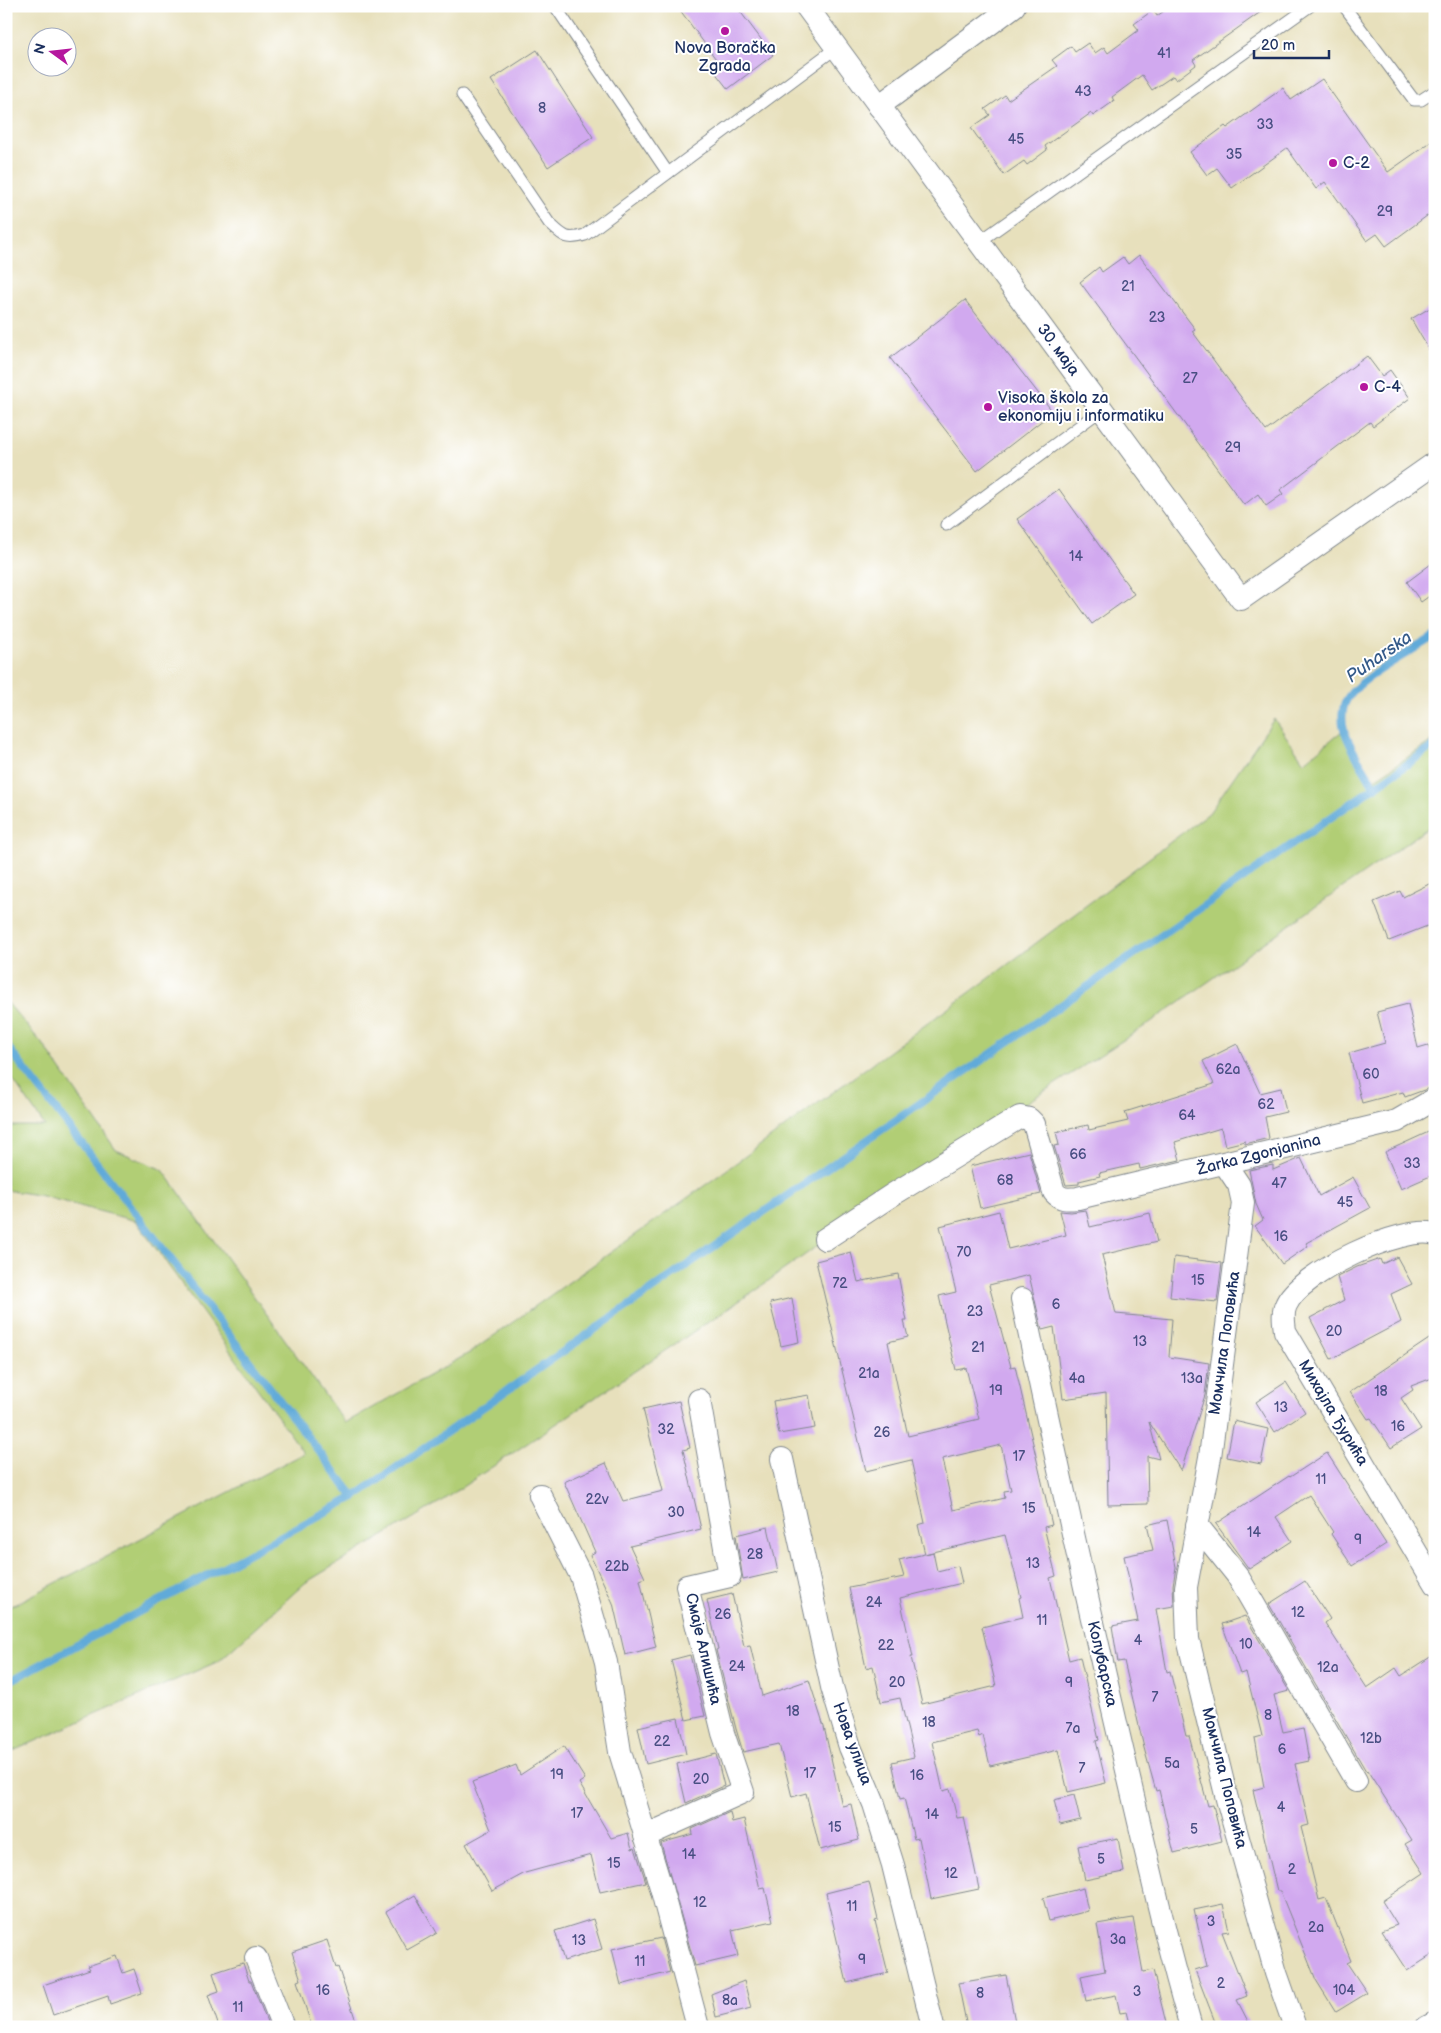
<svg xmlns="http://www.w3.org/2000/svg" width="1441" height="2033" viewBox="0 0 1441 2033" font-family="'Balsamiq Sans',sans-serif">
  <rect width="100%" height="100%" fill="#fff"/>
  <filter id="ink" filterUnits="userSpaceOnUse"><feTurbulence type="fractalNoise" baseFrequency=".02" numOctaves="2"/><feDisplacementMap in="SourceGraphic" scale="10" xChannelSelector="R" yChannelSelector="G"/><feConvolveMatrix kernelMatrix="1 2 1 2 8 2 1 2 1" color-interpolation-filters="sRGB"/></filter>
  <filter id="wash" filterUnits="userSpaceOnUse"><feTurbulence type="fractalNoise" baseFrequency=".0096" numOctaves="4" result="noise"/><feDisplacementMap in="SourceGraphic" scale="20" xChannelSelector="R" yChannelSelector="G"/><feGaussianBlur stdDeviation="1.12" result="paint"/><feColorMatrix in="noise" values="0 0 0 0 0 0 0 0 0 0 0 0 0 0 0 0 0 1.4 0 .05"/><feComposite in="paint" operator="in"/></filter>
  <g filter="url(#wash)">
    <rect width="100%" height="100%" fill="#e7e0bc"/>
    <!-- green -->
    <polygon fill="#b1ce75" stroke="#667e6a" points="1274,719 1304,762 1342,731 1369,783 1435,739 1435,823 1148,1024 946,1155 754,1291 440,1502 305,1583 219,1661 6,1754 6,1609 304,1453 136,1221 38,1195 6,1190 6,1126 45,1126 6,1070 6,1001 45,1047 116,1150 163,1170 345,1423 471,1352 718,1176 991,977 1209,813"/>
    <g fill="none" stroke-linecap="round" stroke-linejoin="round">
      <!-- stream -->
      <g stroke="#61aad9" stroke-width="8">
        <path d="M1375 788C1365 769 1350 750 1344 729 1341 719 1342 705 1349 696 1361 678 1415 649 1435 636"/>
        <polyline points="6,1045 354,1497"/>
        <polyline points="6,1683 354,1497 1435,745"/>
      </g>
    </g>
    <g id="blocks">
      <!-- building -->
      <g fill="#d1a9ef" fill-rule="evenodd">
        <polygon points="677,6 736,6 773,55 728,89 714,71 721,66"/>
        <polygon points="1171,6 1269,6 1193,60 1196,65 1176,80 1173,76 1152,90 1142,75 1112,97 1114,101 1093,116 1091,113 1045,146 1047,150 1027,165 1024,161 1004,175 971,128 990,115 985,109 1005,95 1008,100 1057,66 1052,60 1071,46 1075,52 1088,43 1095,53 1104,47 1108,53 1139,30 1134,24 1153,10 1157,16"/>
        <polygon points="537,50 593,137 548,167 491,80"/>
        <polygon points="1322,79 1388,172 1435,139 1435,210 1386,246 1377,234 1367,241 1325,182 1316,189 1287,148 1232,188 1217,168 1207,175 1190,152 1225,126 1227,128 1283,88 1291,100"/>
        <polygon points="1139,255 1195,329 1192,331 1266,431 1367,356 1382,376 1390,370 1410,398 1373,426 1370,422 1280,490 1283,494 1266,506 1258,494 1244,505 1080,282 1099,267 1102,272 1123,257 1128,264"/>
        <polygon points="965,300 1053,412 977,471 890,358"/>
        <polygon points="1435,305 1435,360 1411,319"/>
        <polygon points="1059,489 1134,594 1092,624 1017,519"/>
        <polygon points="1435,561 1435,592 1421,602 1407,582"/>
        <polygon points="1435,881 1435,923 1389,941 1374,902 1400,891 1403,897"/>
        <polygon points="1408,1004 1418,1048 1428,1045 1435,1064 1435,1086 1405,1097 1403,1092 1362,1103 1349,1053 1385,1043 1377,1012"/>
        <polygon points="1237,1044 1260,1093 1281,1088 1286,1112 1265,1117 1269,1138 1245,1144 1245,1141 1225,1146 1221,1128 1175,1142 1180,1160 1140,1169 1139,1164 1099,1173 1100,1176 1079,1181 1079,1184 1066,1185 1054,1146 1059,1145 1056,1132 1088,1125 1089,1130 1128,1121 1125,1112 1214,1084 1203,1061"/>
        <polygon points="1435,1129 1435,1174 1401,1189 1385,1152"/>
        <polygon points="1029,1152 1041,1194 980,1208 970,1166"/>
        <polygon points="1301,1158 1319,1196 1353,1177 1370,1208 1306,1243 1308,1246 1282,1264 1255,1226 1263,1220 1256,1204 1249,1170 1273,1165 1273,1170"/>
        <path d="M1086 1210 1090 1227 1150 1213 1157 1242 1102 1255 1116 1314 1172 1319 1169 1357 1209 1363 1205 1395 1181 1471 1149 1422 1159 1459 1147 1456 1148 1504 1108 1505 1106 1393 1063 1399 1054 1327 1042 1330 1029 1275 989 1285 1011 1367 1015 1366 1052 1525 1044 1527 1056 1576 1050 1578 1069 1660 1080 1657 1099 1740 1096 1741 1106 1783 1068 1792 1058 1750 990 1766 983 1735 979 1737 977 1731 932 1742 943 1791 950 1789 957 1818 964 1817 979 1889 931 1899 919 1838 914 1839 904 1798 900 1799 892 1762 914 1757 900 1698 881 1702 873 1666 866 1668 849 1588 904 1577 899 1560 933 1552 937 1571 958 1566 962 1583 900 1598 913 1657H911L922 1704 996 1686 982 1627 1023 1617 1019 1598 1021 1597 1005 1535 925 1554 918 1525 925 1523 911 1460 866 1471 816 1261 851 1252 858 1282 898 1274 907 1321H904L908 1337 888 1342 908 1436 979 1419 966 1368 956 1370 939 1296 956 1292 940 1226 999 1211 1008 1249 1066 1235 1060 1211 1071 1212ZM1001 1445 1011 1490 1004 1491 1005 1498 953 1510 942 1459Z"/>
        <polygon points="1174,1257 1222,1263 1217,1302 1170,1297"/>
        <polygon points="1397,1257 1412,1284 1391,1294 1401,1322 1331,1359 1310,1318 1344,1300 1337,1277 1357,1267 1380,1259 1382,1264"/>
        <polygon points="792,1298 799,1342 781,1346 770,1303"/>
        <polygon points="1435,1335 1435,1377 1411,1386 1413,1390 1401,1398 1421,1429 1391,1448 1371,1418 1368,1419 1350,1392"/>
        <polygon points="1286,1382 1305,1412 1275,1432 1256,1402"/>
        <polygon points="809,1395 815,1428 779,1434 773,1401"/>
        <polygon points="679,1401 690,1448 683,1450 701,1529 630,1546 645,1578 640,1580 656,1647 625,1655 613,1603 590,1555 595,1552 564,1482 606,1463 623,1501 663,1491 643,1409"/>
        <polygon points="1234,1421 1268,1429 1261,1464 1227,1457"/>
        <polygon points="1327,1453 1386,1544 1352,1566 1331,1534 1333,1532 1309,1495 1276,1517 1292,1541 1249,1569 1216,1524 1289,1476 1290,1477"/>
        <polygon points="1167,1520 1176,1567 1173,1585 1174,1606 1156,1609 1167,1672 1170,1671 1186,1736 1189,1736 1208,1806 1213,1805 1222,1841 1174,1853 1159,1790 1156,1791 1144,1748 1124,1661 1118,1662 1112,1626 1138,1621 1124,1556 1153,1550 1147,1525"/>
        <polygon points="768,1527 778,1572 743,1580 736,1535"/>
        <polygon points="1305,1581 1330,1619 1325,1623 1367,1688 1396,1668 1401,1676 1435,1654 1435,1953 1407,1971 1381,1931 1397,1925 1382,1901 1424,1873 1405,1844 1412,1840 1367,1770 1366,1771 1269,1604"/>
        <polygon points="732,1594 744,1646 750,1645 762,1696 809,1680 824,1727 842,1806 851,1804 859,1840 820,1850 806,1793 792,1797 779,1744 743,1752 736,1729 716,1650 718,1649 707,1600"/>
        <polygon points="1245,1616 1289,1691 1274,1695 1283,1732 1303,1728 1309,1761 1295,1764 1309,1825 1301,1827 1319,1900 1326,1898 1351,1961 1347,1963 1367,1993 1336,2012 1316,1980 1280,1891 1277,1891 1253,1790 1264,1787 1255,1738 1262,1736 1246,1672 1240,1674 1222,1624"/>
        <polygon points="690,1655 705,1716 686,1720 671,1660"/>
        <polygon points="678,1718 686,1754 646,1764 638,1727"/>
        <polygon points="564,1746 585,1779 579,1783 611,1838 628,1833 632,1849 635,1848 646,1882 600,1892 591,1855 525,1873 492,1891 466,1844 491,1830 472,1782 516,1765 520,1775"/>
        <polygon points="716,1754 724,1786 686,1803 677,1764"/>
        <polygon points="1074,1795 1080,1820 1060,1825 1054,1800"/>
        <polygon points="730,1812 732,1822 744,1819 760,1889 765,1888 773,1921 732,1930 738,1956 695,1966 661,1843 693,1834 692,1829"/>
        <polygon points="1118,1838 1124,1872 1085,1880 1078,1846"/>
        <polygon points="869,1882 878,1920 875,1921 888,1973 847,1983 826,1893"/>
        <polygon points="1083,1888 1088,1911 1049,1921 1043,1898"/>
        <polygon points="415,1895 437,1933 407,1950 386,1912"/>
        <polygon points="1223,1904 1229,1931 1222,1932 1247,1996 1237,2000 1251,2027 1217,2027 1195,1970 1207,1966 1194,1910"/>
        <polygon points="1133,1918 1143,1972 1153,1970 1167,2027 1131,2027 1127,2012 1120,2013 1116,1995 1086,2001 1081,1976 1105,1971 1097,1924"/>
        <polygon points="593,1919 602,1949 564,1961 555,1931"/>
        <polygon points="661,1938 670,1972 621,1985 612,1949"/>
        <polygon points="327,1940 336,1968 338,1967 358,2027 312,2027 297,1981 301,1980 292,1952"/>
        <polygon points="117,1956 123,1973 134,1969 142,1993 110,2004 108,1996 53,2015 43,1985 90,1969 88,1966"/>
        <polygon points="243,1963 249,1981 251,1981 269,2027 219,2027 208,1995 219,1991 213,1973"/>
        <polygon points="1006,1975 1016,2027 967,2027 958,1983"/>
        <polygon points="744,1981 751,2008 716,2017 711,1994"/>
      </g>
    </g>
  </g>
  <g filter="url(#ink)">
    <use href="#blocks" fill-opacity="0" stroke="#81888d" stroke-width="1"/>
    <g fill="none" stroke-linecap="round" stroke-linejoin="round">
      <defs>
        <g id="lane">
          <polyline points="555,6 668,173"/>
          <polyline points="1344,6 1414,100 1421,100 1435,91"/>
          <path d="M462 95 549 223C563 236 566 241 585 235L836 48"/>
          <polyline points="979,242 1310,6"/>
          <polyline points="946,525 1101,410"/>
        </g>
        <g id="street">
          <polyline points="806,6 1241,599 1435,463"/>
          <polyline points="879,106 1014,6"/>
          <polyline points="1225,1164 1239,1185 1243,1203 1210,1457 1186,1587 1188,1639 1227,1799 1276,1973 1295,2027"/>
          <path d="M1435 1234C1403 1224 1299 1273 1286 1305 1282 1313 1284 1322 1285 1331L1435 1584"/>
          <path d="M825 1239 892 1195 1020 1117 1029 1119 1034 1124 1054 1192C1061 1200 1068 1199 1078 1198L1397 1121 1435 1099"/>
          <path d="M1022 1299C1054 1449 1087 1599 1122 1749 1144 1842 1164 1935 1191 2027"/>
          <polyline points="782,1459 832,1687 850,1747 874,1804 893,1865 933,2027"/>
          <polyline points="540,1495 581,1576 606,1662 620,1752 660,1884 698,2027"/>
          <polyline points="1197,1525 1237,1575 1356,1781"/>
          <polyline points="645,1836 743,1792 723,1733 687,1586 730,1576 699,1400"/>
          <polyline points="256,1958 283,2027"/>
          <polyline points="1427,2027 1435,2023"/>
        </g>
      </defs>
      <!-- lane casing -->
      <use href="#lane" stroke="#81888d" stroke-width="13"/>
      <!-- street casing -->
      <use href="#street" stroke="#81888d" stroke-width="24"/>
      <!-- lane -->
      <use href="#lane" stroke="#fff" stroke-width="11"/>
      <!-- street -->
      <use href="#street" stroke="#fff" stroke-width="22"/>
    </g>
  </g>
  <!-- markers -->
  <g fill="#b5179e" stroke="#fff" stroke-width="2">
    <circle cx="725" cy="31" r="5"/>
    <circle cx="1333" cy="163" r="5"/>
    <circle cx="1364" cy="387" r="5"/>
    <circle cx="988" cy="407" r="5"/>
  </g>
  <g text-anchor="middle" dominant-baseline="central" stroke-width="4" stroke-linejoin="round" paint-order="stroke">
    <!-- number labels -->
    <g font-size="14" fill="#484e82">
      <text x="1164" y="53">41</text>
      <text x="1083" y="91">43</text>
      <text x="542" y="108">8</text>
      <text x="1265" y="124">33</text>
      <text x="1016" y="139">45</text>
      <text x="1234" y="154">35</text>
      <text x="1385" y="211">29</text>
      <text x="1128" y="286">21</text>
      <text x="1157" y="317">23</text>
      <text x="1190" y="378">27</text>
      <text x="1233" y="447">29</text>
      <text x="1076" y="556">14</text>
      <text x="1228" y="1069">62a</text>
      <text x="1371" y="1074">60</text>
      <text x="1266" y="1104">62</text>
      <text x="1187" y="1115">64</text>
      <text x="1078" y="1154">66</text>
      <text x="1412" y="1163">33</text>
      <text x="1005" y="1180">68</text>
      <text x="1279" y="1183">47</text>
      <text x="1345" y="1202">45</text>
      <text x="1281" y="1236">16</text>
      <text x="964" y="1252">70</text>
      <text x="1198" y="1280">15</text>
      <text x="840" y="1283">72</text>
      <text x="1056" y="1304">6</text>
      <text x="975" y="1311">23</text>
      <text x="1334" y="1331">20</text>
      <text x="1140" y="1341">13</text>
      <text x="978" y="1347">21</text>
      <text x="869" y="1373">21a</text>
      <text x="1077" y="1378">4a</text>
      <text x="1192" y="1378">13a</text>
      <text x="996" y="1390">19</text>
      <text x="1381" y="1391">18</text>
      <text x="1281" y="1407">13</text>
      <text x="1398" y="1426">16</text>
      <text x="666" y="1429">32</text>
      <text x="882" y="1432">26</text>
      <text x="1019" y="1456">17</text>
      <text x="1321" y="1479">11</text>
      <text x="597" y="1499">22v</text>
      <text x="1029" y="1508">15</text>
      <text x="676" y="1512">30</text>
      <text x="1254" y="1532">14</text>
      <text x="1358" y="1539">9</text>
      <text x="755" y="1554">28</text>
      <text x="1033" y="1563">13</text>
      <text x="617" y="1566">22b</text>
      <text x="874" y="1602">24</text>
      <text x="1298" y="1612">12</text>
      <text x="723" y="1614">26</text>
      <text x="1042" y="1620">11</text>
      <text x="1138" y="1640">4</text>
      <text x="1246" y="1644">10</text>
      <text x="886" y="1645">22</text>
      <text x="737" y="1666">24</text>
      <text x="1328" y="1667">12a</text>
      <text x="897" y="1682">20</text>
      <text x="1069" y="1682">9</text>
      <text x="1155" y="1697">7</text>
      <text x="793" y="1711">18</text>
      <text x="1268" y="1715">8</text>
      <text x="929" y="1722">18</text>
      <text x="1073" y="1728">7a</text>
      <text x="1371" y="1738">12b</text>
      <text x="662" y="1741">22</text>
      <text x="1282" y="1749">6</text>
      <text x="1172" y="1763">5a</text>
      <text x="1082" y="1768">7</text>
      <text x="810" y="1773">17</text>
      <text x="557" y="1774">19</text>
      <text x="917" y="1775">16</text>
      <text x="701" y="1779">20</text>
      <text x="1281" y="1807">4</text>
      <text x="577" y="1813">17</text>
      <text x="932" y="1814">14</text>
      <text x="835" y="1827">15</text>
      <text x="1194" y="1829">5</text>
      <text x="689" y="1854">14</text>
      <text x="1101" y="1859">5</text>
      <text x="614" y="1863">15</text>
      <text x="1292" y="1869">2</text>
      <text x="951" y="1873">12</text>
      <text x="700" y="1902">12</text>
      <text x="852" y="1906">11</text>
      <text x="1211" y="1921">3</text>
      <text x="1316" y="1927">2a</text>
      <text x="1118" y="1939">3a</text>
      <text x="579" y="1940">13</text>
      <text x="862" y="1959">9</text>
      <text x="640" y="1961">11</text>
      <text x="1221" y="1983">2</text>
      <text x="323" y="1990">16</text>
      <text x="1344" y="1990">104</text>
      <text x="1137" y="1991">3</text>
      <text x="980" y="1993">8</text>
      <text x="730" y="2000">8a</text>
      <text x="238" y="2007">11</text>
    </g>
    <!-- poi labels -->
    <g font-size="16" fill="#1b2f5e" stroke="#fff" text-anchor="start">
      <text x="725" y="48" text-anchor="middle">Nova Boračka<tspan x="725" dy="18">Zgrada</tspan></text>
      <text x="1343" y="163">C-2</text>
      <text x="1374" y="387">C-4</text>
      <text x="998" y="398">Visoka škola za<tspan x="998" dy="18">ekonomiju i informatiku</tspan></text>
    </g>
    <!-- street labels -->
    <g font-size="16" fill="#1b2f5e" stroke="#fff">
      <text transform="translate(1058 350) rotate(54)">30. маја</text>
      <text transform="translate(1259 1155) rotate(-14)">Žarka Zgonjanina</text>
      <text transform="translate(1225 1343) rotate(-82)">Момчила Поповића</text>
      <text transform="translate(1333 1413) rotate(59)">Михајла Ђурића</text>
      <text transform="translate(703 1649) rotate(77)">Смаје Алишића</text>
      <text transform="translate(1102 1664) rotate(77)">Колубарска</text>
      <text transform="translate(852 1744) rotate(70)">Нова улица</text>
      <text transform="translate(1224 1778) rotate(76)">Момчила Поповића</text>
    </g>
    <!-- water labels -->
    <g font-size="18" font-style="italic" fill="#345a89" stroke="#fff">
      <text transform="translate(1379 657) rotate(-35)">Puharska</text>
    </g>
  </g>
  <!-- margin -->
  <rect width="1441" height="2033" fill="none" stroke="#fff" stroke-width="25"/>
  <!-- north arrow -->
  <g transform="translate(52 52) rotate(285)"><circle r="24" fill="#ffffff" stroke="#a4acbf"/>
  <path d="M0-4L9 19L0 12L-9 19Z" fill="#b5179e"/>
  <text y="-8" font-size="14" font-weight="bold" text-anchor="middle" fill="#1b2f5e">N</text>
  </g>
  <!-- scale -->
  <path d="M1254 50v8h75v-8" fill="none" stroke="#1b2f5e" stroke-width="2.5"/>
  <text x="1261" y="50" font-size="15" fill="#1b2f5e" stroke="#ffffff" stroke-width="4" paint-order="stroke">20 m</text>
</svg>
